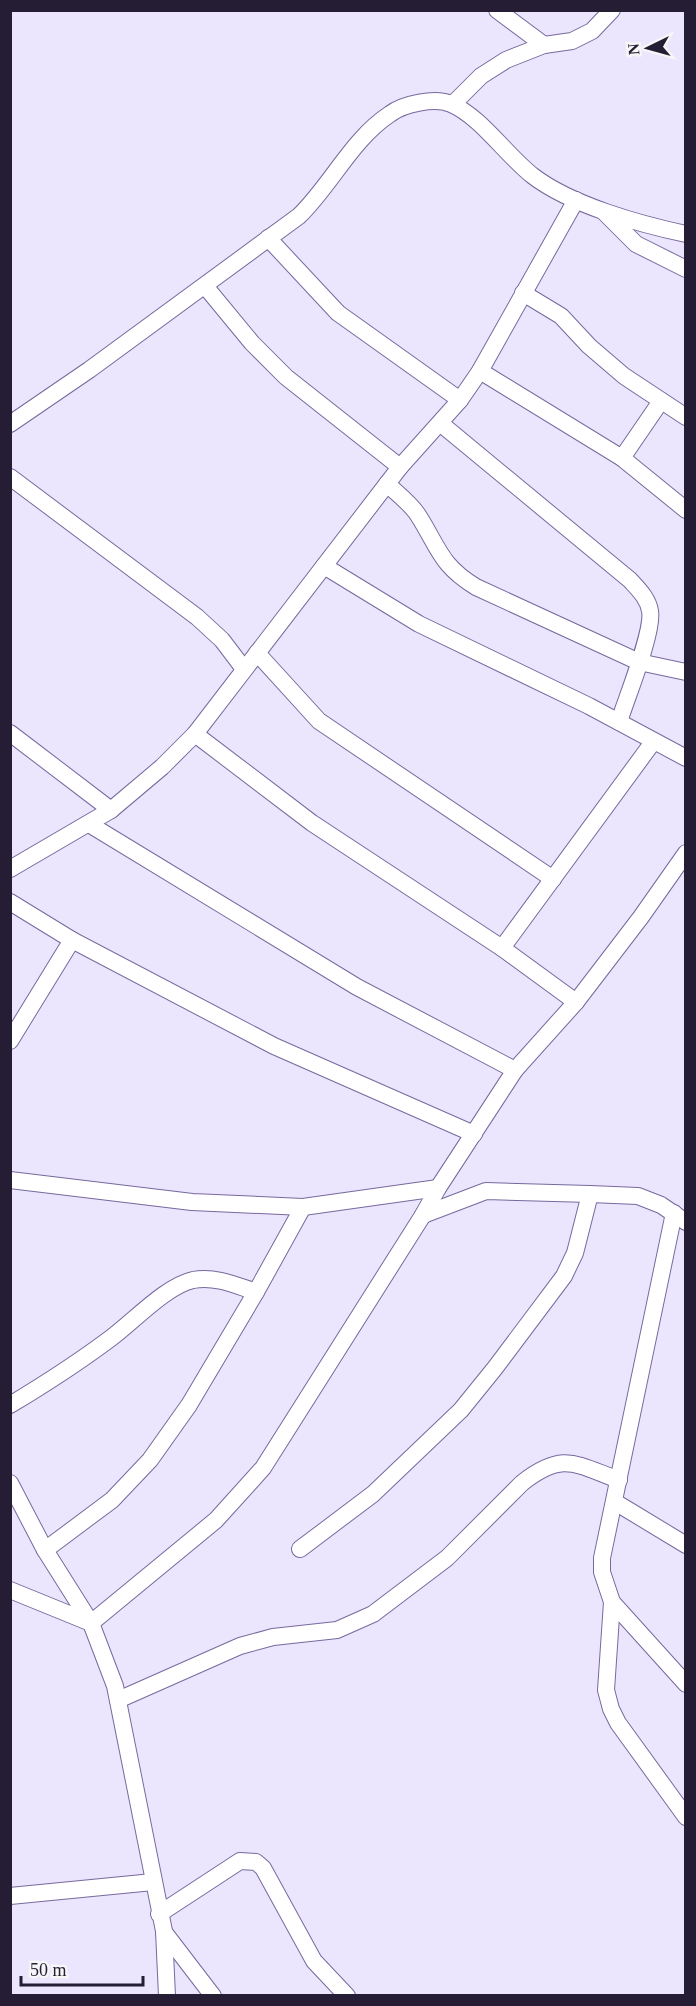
<svg xmlns="http://www.w3.org/2000/svg" width="696" height="2006" viewBox="0 0 696 2006" font-family="'Times New Roman',serif">
<style>
.lines{fill:none;stroke-linecap:round;stroke-linejoin:round}
.minor-casing{stroke:#77699d;stroke-width:18}
.minor{stroke:#fff;stroke-width:16}
</style>
<rect width="100%" height="100%" fill="#ebe6fe"/>
<g class="lines">
<g class="minor-casing">
<g id="minor">
<polyline points="497,10 544,45"/>
<polyline points="453,104 481,76 506,60 544,45 572,41 592,31 612,10"/>
<polyline points="604,212 636,244 686,269"/>
<polyline points="268,238 338,313 460,400"/>
<polyline points="205,286 252,343 286,377 400,467"/>
<polyline points="523,293 561,316 589,346 624,376 686,417"/>
<polyline points="480,371 622,458 686,510"/>
<path d="M 440,423 L 630,580 C 638,589 648,598 650,611 C 654,631 626,699 619,722"/>
<path d="M 10,424 L 89,370 L 299,216 C 331,185 352,139 390,114 C 403,104 435,97 451,104 C 480,116 507,156 533,176 C 571,205 639,224 686,234"/>
<polyline points="622,458 661,401"/>
<polyline points="10,477 197,617 222,640 244,669"/>
<path d="M 387,484 C 398,494 410,503 418,515 C 439,548 440,565 476,587 L 639,662 L 686,672"/>
<polyline points="324,566 419,624 589,706 686,758"/>
<polyline points="257,653 319,721 553,879"/>
<polyline points="10,733 111,810"/>
<polyline points="195,734 312,823 502,948 576,1002"/>
<polyline points="89,824 357,987 515,1070"/>
<polyline points="10,869 111,810 162,767 195,734 400,467 460,400 480,371 576,200"/>
<polyline points="10,902 72,940 274,1046 474,1134"/>
<polyline points="502,948 653,742"/>
<polyline points="10,1041 72,940"/>
<polyline points="10,1180 192,1202 303,1207 438,1188"/>
<polyline points="674,1213 602,1558 602,1572 612,1602 686,1684"/>
<polyline points="423,1215 486,1191 590,1194 638,1196 661,1205 686,1222"/>
<path d="M 10,1405 C 45,1384 79,1362 111,1338 C 134,1321 166,1286 193,1280 C 216,1276 235,1285 256,1292"/>
<polyline points="10,1483 45,1550 91,1623 115,1686 164,1931 167,1996"/>
<polyline points="615,1502 686,1545"/>
<polyline points="300,1549 373,1494 461,1410 495,1368 564,1276 575,1253 590,1194"/>
<polyline points="45,1550 112,1500 150,1460 189,1405 256,1292 303,1207"/>
<polyline points="10,1590 91,1623"/>
<polyline points="612,1602 606,1690 611,1709 618,1723 686,1817"/>
<polyline points="91,1623 216,1520 263,1468 423,1215 438,1188 515,1070 576,1002 641,917 686,853"/>
<path d="M 118,1700 L 240,1646 L 273,1637 L 337,1630 L 373,1614 L 447,1558 L 522,1483 C 563,1451 575,1464 619,1480"/>
<polyline points="10,1896 153,1882"/>
<polyline points="159,1914 240,1861 256,1862 263,1868 314,1961 347,1996"/>
<polyline points="164,1932 213,1996"/>
</g>
</g>
<use href="#minor" class="minor"/>
</g>
<rect width="696" height="2006" fill="none" stroke="#241d33" stroke-width="24"/>
<g transform="translate(648 48) rotate(265)" stroke="#f7f7f7" stroke-width="4.5" paint-order="stroke">
<path d="M0-4.5L10 22L0 15L-10 22Z" fill="#241d33"/>
<text y="-9" font-size="16" font-weight="bold" text-anchor="middle" fill="#241d33">N</text>
</g>
<path d="M21 1976v9h122v-9" fill="none" stroke="#241d33" stroke-width="3"/>
<text x="30" y="1976" font-size="18" fill="#241d33" stroke="#f7f7f7" stroke-width="4.5" paint-order="stroke">50 m</text>
</svg>
